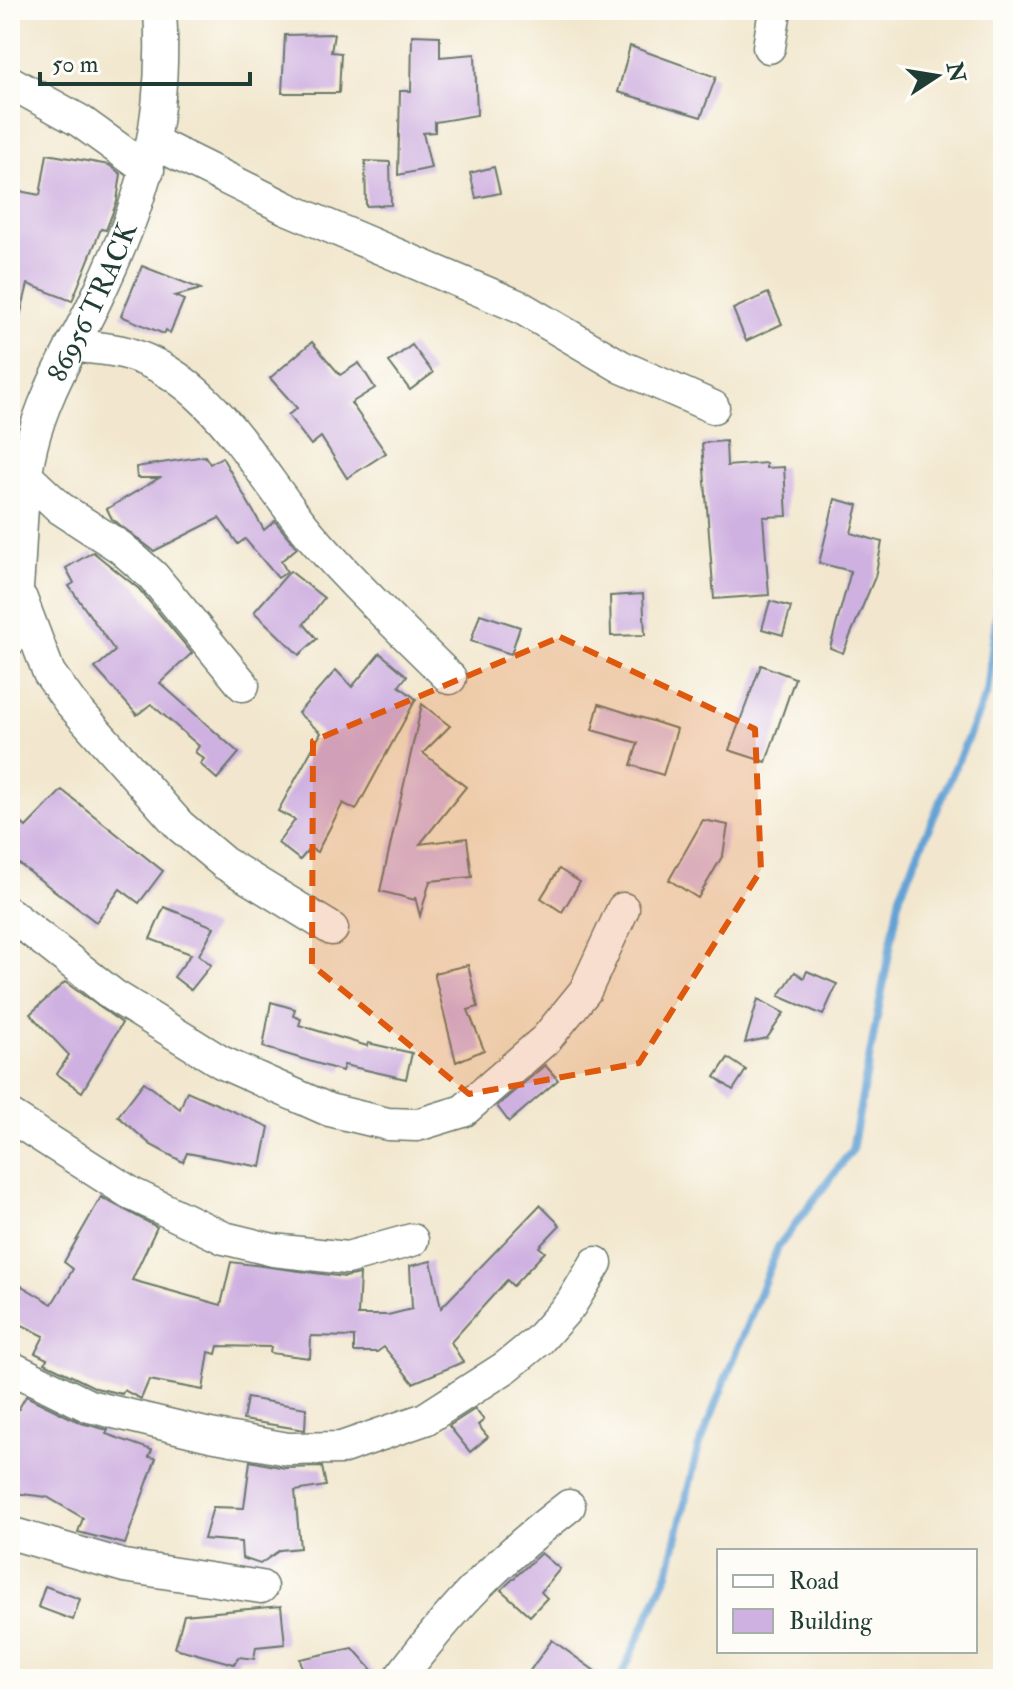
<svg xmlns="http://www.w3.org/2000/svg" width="1013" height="1689" viewBox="0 0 1013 1689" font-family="'IM FELL Double Pica',serif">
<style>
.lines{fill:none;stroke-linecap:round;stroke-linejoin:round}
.stream{stroke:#63a2d5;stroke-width:8}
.building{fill:#cfb1e1}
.minor-casing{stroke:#69786a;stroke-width:35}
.minor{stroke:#fff;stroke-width:32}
.marked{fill:#de580e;fill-opacity:0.2;stroke:#de580e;stroke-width:6;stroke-dasharray:16 10;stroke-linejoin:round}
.labels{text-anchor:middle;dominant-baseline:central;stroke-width:6;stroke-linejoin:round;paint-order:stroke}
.street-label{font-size:28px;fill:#1f3d34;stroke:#fdfcf7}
</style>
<rect width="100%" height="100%" fill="#fdfcf7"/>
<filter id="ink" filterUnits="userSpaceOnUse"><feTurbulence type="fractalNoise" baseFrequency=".0125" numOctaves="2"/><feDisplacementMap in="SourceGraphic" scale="16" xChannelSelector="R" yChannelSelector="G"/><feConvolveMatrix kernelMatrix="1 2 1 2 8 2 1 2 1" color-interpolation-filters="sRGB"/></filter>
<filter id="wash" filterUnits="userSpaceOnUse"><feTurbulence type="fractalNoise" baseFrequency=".006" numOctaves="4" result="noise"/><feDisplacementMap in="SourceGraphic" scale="32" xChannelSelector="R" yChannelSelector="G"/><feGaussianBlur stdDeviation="1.8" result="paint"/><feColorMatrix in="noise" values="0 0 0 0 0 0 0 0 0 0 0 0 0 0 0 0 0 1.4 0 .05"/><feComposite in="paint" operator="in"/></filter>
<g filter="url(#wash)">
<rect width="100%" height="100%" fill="#f2e7ce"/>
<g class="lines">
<polyline class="stream" points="620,1679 668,1573 698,1449 778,1247 852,1150 900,895 987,693 1003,560"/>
</g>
<g id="blocks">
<g class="building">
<polygon points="334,34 331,52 341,53 339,93 282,93 285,35"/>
<polygon points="412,35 440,36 440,57 475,54 477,115 435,122 435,132 423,133 431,168 398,175 400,91 411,91"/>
<polygon points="630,46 716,77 701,117 618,92"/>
<polygon points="47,154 109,165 121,174 117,201 106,230 101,229 72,301 28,284 18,325 10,324 10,212 14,190 40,195"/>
<polygon points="365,161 390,162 391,205 366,206"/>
<polygon points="494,167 500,193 476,198 470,173"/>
<polygon points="142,266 201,289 175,296 184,300 170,333 166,330 164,334 121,316"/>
<polygon points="768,293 782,324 746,341 733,309"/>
<polygon points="312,342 340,375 359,363 375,388 351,403 386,453 347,478 321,437 311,445 288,415 297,408 270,378"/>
<polygon points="412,345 433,373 410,390 389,362"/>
<polygon points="726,441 727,466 766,463 766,468 784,467 787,516 763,517 769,595 714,599 702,443"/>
<polygon points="205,456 210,464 222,457 264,530 275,521 297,548 281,561 287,572 278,578 245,539 238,544 219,518 154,551 112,519 107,509 159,478 137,478 136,467"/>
<polygon points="835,499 858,505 851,533 882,542 875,577 843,653 830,648 851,571 819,563"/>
<polygon points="93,552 139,589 192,653 160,683 239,753 217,779 200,764 204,759 195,752 199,746 151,704 137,715 95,668 115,651 69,586 74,583 66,568"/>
<polygon points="290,571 324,598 304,624 317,639 299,655 254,612"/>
<polygon points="643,594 645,635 611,636 610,596"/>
<polygon points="770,601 791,607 783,635 762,629"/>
<polygon points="480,614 520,627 511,654 471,641"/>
<polygon points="380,653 407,676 399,686 416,699 356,810 343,803 317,852 310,848 300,860 278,843 295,820 278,811 321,733 298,713 336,670 352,687"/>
<polygon points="761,665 795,678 766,762 729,750"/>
<polygon points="422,704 450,726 423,753 466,787 420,844 467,838 472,877 430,881 420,916 415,897 415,900 380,891"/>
<polygon points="599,704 677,729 663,775 631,765 638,743 592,730"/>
<polygon points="62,790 163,871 139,903 120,889 96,922 10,857 10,813 26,827"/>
<polygon points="703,820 728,825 723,855 698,898 669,880"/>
<polygon points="559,869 580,882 562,912 541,898"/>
<polygon points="164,907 214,927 199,955 211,965 191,990 174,977 191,954 150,939"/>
<polygon points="468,965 478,1007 468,1010 484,1050 456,1062 434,973"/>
<polygon points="807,971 837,984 823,1015 779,996 795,972 804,978"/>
<polygon points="65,982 122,1023 82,1092 57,1074 69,1055 30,1014"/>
<polygon points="758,999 784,1013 767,1038 745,1043"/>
<polygon points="271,1002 295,1009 293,1016 301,1019 299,1025 367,1046 368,1043 412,1053 406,1079 344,1065 342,1071 263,1047"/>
<polygon points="728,1058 746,1070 733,1090 715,1077"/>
<polygon points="545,1065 558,1080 509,1122 497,1106"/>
<polygon points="144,1082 180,1109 187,1091 269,1127 261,1167 187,1153 183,1162 151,1145 118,1116"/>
<polygon points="101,1197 157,1227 132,1280 221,1305 231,1262 345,1277 360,1274 358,1315 388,1315 412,1309 410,1266 431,1261 441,1308 540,1205 560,1225 539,1247 545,1252 513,1286 507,1280 451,1342 463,1362 413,1383 384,1347 377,1352 354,1352 354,1337 311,1336 310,1358 270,1353 271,1347 218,1346 216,1354 209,1352 203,1390 149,1380 141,1399 124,1390 122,1394 96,1388 45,1363 47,1359 35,1353 44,1336 10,1319 10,1279 52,1304 73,1269 64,1262"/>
<polygon points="26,1396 81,1423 108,1430 106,1434 152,1450 149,1457 156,1458 125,1544 78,1532 83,1518 47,1497 13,1493 16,1476 10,1474 10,1424"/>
<polygon points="247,1398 306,1408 305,1430 243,1420"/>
<polygon points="475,1409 484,1420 478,1425 488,1437 470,1452 449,1426"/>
<polygon points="250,1461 285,1468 322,1467 326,1486 295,1491 300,1548 280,1550 260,1564 242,1558 241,1542 204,1539 213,1507 244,1508"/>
<polygon points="541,1553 560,1569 541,1592 547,1598 530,1616 501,1590"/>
<polygon points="45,1586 80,1599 73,1620 38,1607"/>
<polygon points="281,1606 285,1644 256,1647 254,1659 239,1657 234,1664 175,1648 184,1615"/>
<polygon points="552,1640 606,1679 524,1679"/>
<polygon points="353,1648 380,1679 304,1679 300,1659"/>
</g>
</g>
</g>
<g filter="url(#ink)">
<use href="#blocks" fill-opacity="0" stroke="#69786a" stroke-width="2"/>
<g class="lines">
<g class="minor-casing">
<g id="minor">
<polyline points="769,47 775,10"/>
<polyline points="10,82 80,121 148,170"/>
<polyline points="155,143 286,208 520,307 622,367 713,407"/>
<path d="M 72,345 C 89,348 109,348 126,353 C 216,379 256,473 313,538 C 356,587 403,632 450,678"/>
<polyline points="27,477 60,508 120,547 153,576 243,685"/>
<polyline points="21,599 49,673 70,702 180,826 224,863 332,929"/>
<path id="s1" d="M 10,640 C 23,577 16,509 31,447 C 44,392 74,346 97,297 C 145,197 167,122 160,10"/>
<polyline points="10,914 113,995 221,1062 329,1110 388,1124 417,1125 463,1111 546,1039 585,991 623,909"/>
<polyline points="10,1116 132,1194 224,1238 273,1250 347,1258 412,1240"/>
<polyline points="10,1367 89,1406 210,1435 288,1449 341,1448 425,1419 506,1367 539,1340 571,1304 596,1263"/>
<polyline points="10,1533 124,1566 261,1587"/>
<path d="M 399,1679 C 453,1607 497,1561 569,1506"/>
</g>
</g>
<use href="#minor" class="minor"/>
</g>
</g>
<path class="marked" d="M 560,637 L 755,729 L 761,870 L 639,1063 L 469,1094 L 312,965 L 313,741 Z"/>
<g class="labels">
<g class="street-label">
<text stroke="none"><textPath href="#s1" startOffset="352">86956 TRACK</textPath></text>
</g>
</g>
<rect width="1013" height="1689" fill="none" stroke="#fdfcf7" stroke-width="40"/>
<rect x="717" y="1549" width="260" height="104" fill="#fdfcf7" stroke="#a4b0a9" stroke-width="2"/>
<rect x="733" y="1575" width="40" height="12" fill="#ffffff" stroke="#a4b0a9" stroke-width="2"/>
<text x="789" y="1589" font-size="24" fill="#1f3d34">Road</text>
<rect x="733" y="1609" width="40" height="24" fill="#cfb1e1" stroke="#a4b0a9" stroke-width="2"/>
<text x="789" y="1629" font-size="24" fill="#1f3d34">Building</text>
<g transform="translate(937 76) rotate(78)" stroke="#fdfcf7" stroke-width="6" paint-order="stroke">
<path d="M0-6L14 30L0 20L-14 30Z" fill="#1f3d34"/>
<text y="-12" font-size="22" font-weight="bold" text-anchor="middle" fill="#1f3d34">N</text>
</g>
<path d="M40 72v12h210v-12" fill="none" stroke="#1f3d34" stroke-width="4"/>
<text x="52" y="72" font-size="24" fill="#1f3d34" stroke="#fdfcf7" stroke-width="6" paint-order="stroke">50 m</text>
</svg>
